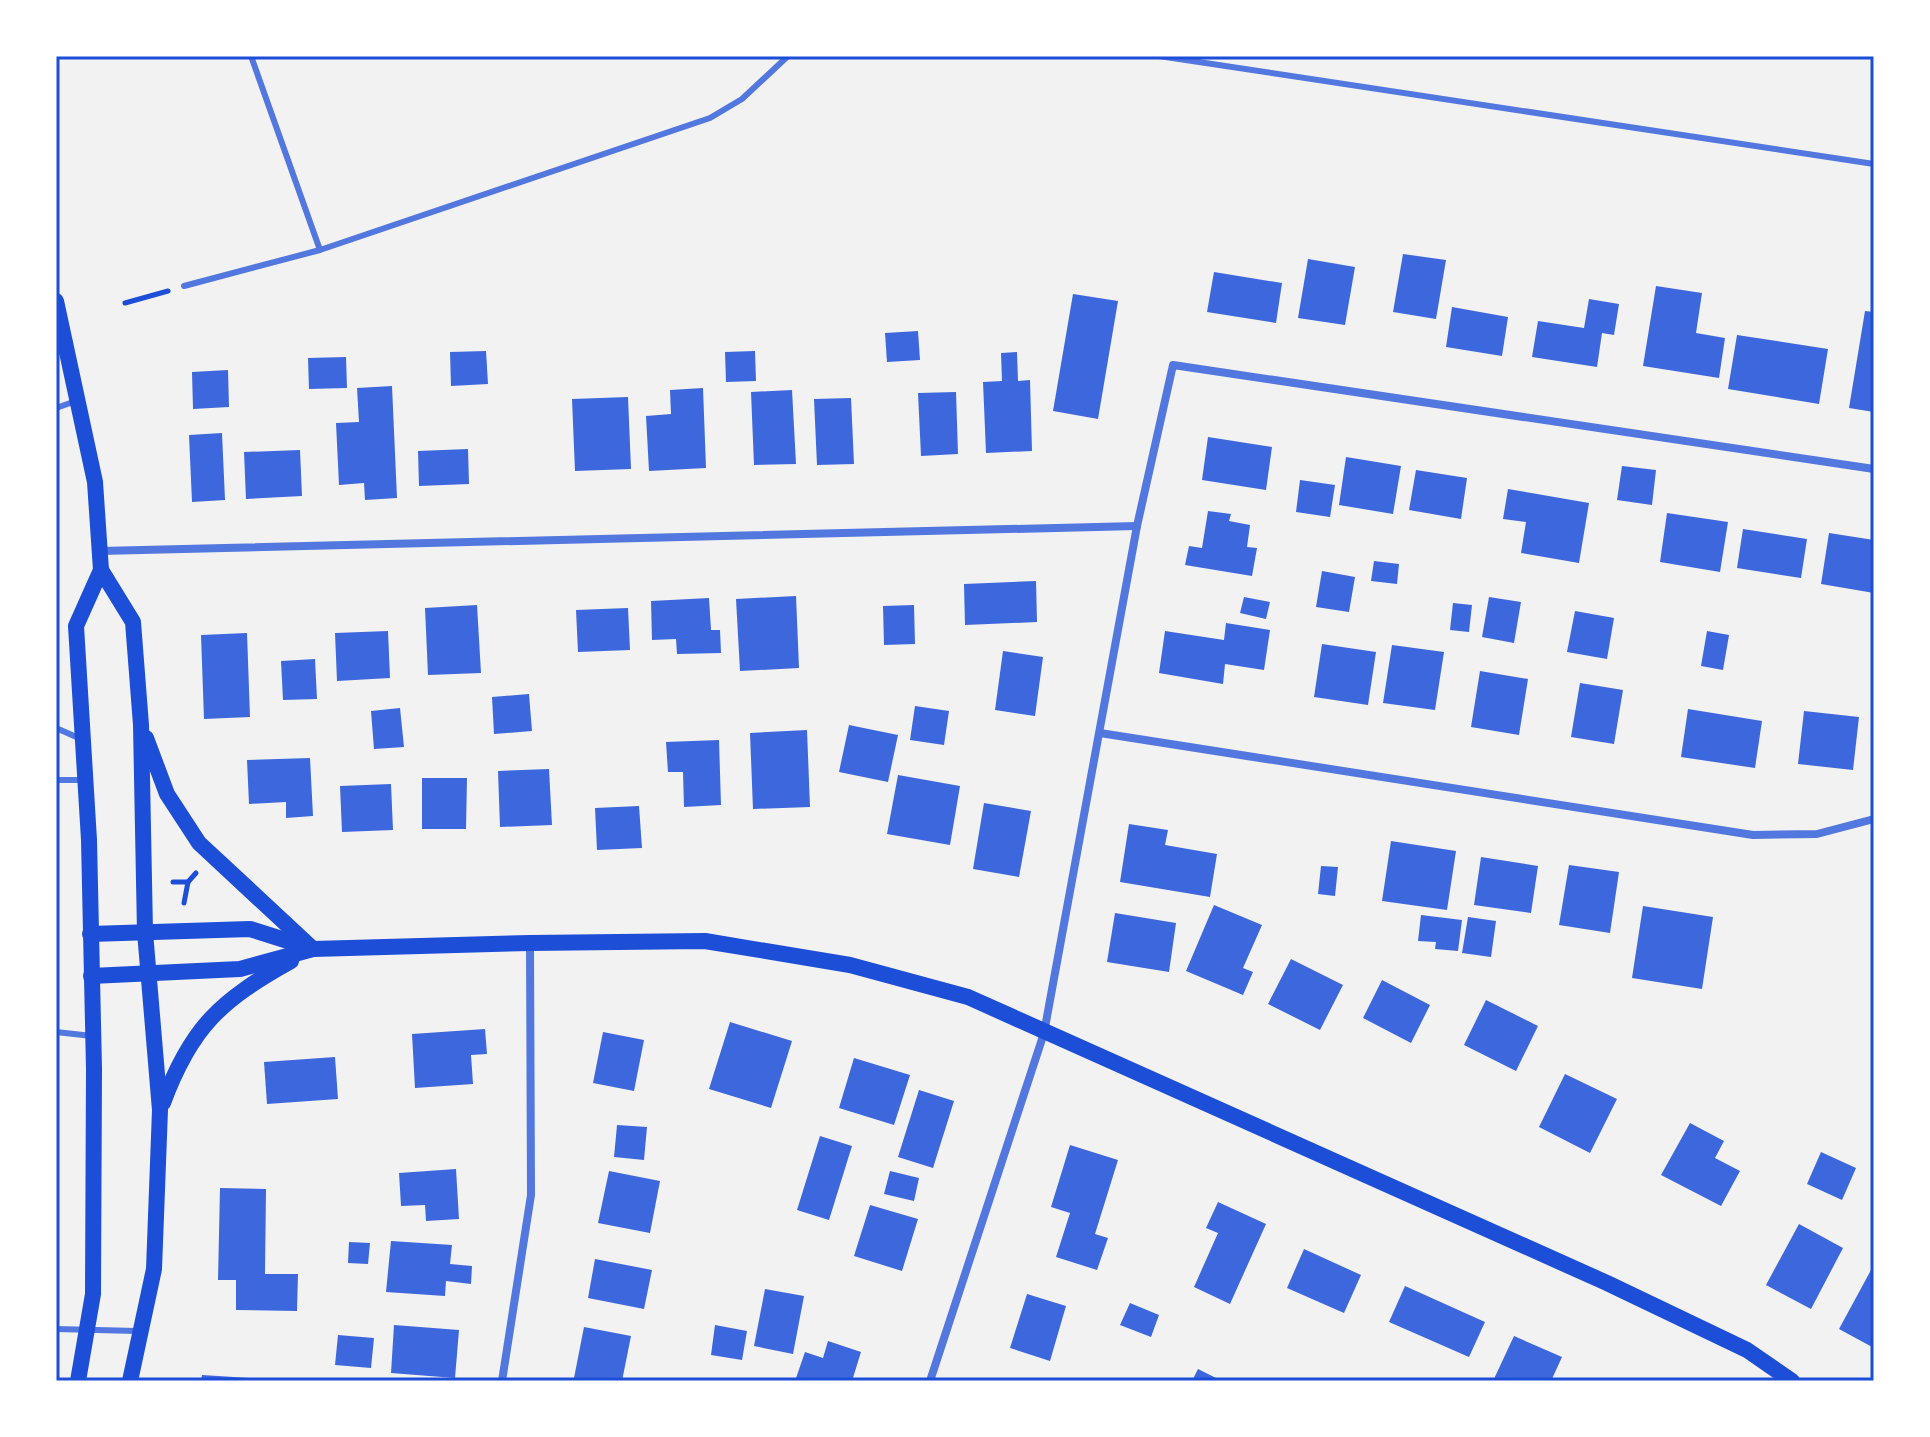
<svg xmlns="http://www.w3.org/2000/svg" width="1930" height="1437" viewBox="0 0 1930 1437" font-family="Roboto,sans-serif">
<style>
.building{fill:#3d67dc}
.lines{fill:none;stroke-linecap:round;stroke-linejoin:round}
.path{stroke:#1d4ed8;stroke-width:5}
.service{stroke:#5277de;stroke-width:6}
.minor{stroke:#5277de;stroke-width:8}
.secondary{stroke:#1d4ed8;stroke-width:16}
.neatline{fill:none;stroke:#1d4ed8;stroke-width:3}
</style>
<rect width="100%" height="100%" fill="#f2f2f2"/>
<g class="building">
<polygon points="1403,254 1446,260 1436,319 1393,312"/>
<polygon points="1308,259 1355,267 1345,325 1298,318"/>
<polygon points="1214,272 1282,283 1276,323 1207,312"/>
<polygon points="1656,286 1702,293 1696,333 1725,338 1719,378 1643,366"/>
<polygon points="1073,294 1118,301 1098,419 1053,411"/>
<polygon points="1589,299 1619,304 1614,335 1602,333 1597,367 1532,357 1538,321 1584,328"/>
<polygon points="1452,307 1508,317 1502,356 1446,347"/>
<polygon points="1865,311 1874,312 1874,412 1849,408"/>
<polygon points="918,331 920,360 887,362 885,333"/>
<polygon points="1737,335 1828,349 1819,404 1728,389"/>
<polygon points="486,351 488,384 451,386 450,352"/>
<polygon points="755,351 756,381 726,382 725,352"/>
<polygon points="1017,352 1018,381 1030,380 1032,451 986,453 983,382 1002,381 1001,353"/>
<polygon points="346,357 347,388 309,389 308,358"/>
<polygon points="228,370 229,407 193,409 192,372"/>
<polygon points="392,386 397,498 365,500 364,483 339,485 336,423 359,422 357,388"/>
<polygon points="703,388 706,468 649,471 646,416 671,414 670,390"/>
<polygon points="792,390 796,464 754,465 751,392"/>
<polygon points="956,392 958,454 921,456 918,393"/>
<polygon points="628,397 631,469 575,471 572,399"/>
<polygon points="851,398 854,464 817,465 814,399"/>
<polygon points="222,433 225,500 192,502 189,435"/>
<polygon points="1208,437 1272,447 1266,490 1202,480"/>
<polygon points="468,449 469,484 419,486 418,451"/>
<polygon points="300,450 302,496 246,499 244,452"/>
<polygon points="1346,457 1401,466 1393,514 1339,505"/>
<polygon points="1622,466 1656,470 1652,505 1617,500"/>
<polygon points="1416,470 1467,478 1461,519 1409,510"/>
<polygon points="1300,480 1335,485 1330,517 1296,512"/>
<polygon points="1508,489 1589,503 1579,563 1521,553 1526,522 1503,519"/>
<polygon points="1208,511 1231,514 1229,521 1250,525 1247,547 1257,548 1252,576 1185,565 1189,546 1202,548"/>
<polygon points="1667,513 1728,522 1720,572 1660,562"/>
<polygon points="1743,529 1807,539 1801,578 1737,568"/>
<polygon points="1829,533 1874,540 1874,593 1821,584"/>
<polygon points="1374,561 1399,564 1397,584 1371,581"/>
<polygon points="1322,571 1355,577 1349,612 1316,607"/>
<polygon points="1036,581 1037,622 965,625 964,584"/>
<polygon points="796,596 799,668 740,671 736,599"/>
<polygon points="1244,597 1270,602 1266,619 1240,613"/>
<polygon points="1489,597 1521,602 1514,643 1482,637"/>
<polygon points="709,598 711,630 720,630 721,653 677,654 676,639 652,640 651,601"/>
<polygon points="1453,603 1472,605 1469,632 1450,630"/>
<polygon points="477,605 481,673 428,675 425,608"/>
<polygon points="914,605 915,644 884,645 883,606"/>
<polygon points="628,608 630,650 578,652 576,610"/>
<polygon points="1575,611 1614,618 1607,659 1567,652"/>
<polygon points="1226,623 1270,630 1264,670 1225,664 1223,684 1159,673 1165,631 1224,640"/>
<polygon points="388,631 390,678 337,681 335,633"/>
<polygon points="1707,631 1729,635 1723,670 1701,666"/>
<polygon points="247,633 250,717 204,719 201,635"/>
<polygon points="1322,644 1376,652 1368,705 1314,697"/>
<polygon points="1392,645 1444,652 1435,710 1383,703"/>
<polygon points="1003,651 1043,657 1035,716 995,710"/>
<polygon points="315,659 317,699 283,700 281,661"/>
<polygon points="1480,671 1528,679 1519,735 1471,727"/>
<polygon points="1580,683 1623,690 1614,744 1571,737"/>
<polygon points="529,694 532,731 494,734 492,697"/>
<polygon points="915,706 949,711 944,745 910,740"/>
<polygon points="400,708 404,747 374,749 371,711"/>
<polygon points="1688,709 1762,721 1755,768 1681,757"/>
<polygon points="1804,711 1859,717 1853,770 1798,764"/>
<polygon points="849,725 898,735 888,782 839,772"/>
<polygon points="807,730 810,807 753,809 750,733"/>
<polygon points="719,740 721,805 684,807 683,772 668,772 666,742"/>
<polygon points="310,758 313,816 286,818 286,802 249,804 247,760"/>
<polygon points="549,769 552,825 500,827 498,771"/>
<polygon points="898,775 960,786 950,845 887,834"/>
<polygon points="422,778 467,778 466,829 422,829"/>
<polygon points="391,784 393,830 342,832 340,786"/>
<polygon points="984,803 1031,811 1019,877 973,869"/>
<polygon points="639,806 642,848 597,850 595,808"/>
<polygon points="1129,824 1168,830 1165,845 1217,854 1210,897 1120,882"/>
<polygon points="1391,841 1456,851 1447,910 1382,901"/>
<polygon points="1481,857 1538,866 1531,913 1474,905"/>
<polygon points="1569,865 1619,872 1610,933 1559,925"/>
<polygon points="1321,866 1338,867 1335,896 1318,894"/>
<polygon points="1214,905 1262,925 1243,968 1253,972 1243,995 1186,971"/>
<polygon points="1643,906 1713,917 1702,989 1632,978"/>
<polygon points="1115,913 1176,923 1169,972 1107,962"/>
<polygon points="1421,915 1462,920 1458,951 1435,949 1436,942 1418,941"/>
<polygon points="1468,917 1496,921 1491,957 1462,953"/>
<polygon points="1291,959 1343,985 1320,1030 1268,1004"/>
<polygon points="1382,980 1430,1005 1411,1043 1363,1018"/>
<polygon points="1486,1000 1538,1026 1516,1071 1464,1045"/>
<polygon points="730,1022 792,1041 771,1108 709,1089"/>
<polygon points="485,1029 487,1054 471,1055 473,1084 415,1088 412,1034"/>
<polygon points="603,1032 644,1040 634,1091 593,1083"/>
<polygon points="335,1057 338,1099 267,1104 264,1062"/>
<polygon points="854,1058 910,1075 894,1125 839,1108"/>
<polygon points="1565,1074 1617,1099 1590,1153 1539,1127"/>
<polygon points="919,1090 954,1101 933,1168 898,1157"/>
<polygon points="1690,1123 1724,1141 1715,1158 1740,1171 1721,1206 1661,1175"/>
<polygon points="617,1125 647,1127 644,1160 614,1157"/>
<polygon points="820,1136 852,1146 829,1220 797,1210"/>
<polygon points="1070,1145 1118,1160 1095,1234 1108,1238 1097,1270 1056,1257 1070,1213 1051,1207"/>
<polygon points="1821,1152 1856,1168 1842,1200 1807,1184"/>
<polygon points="456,1169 459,1219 426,1221 425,1205 401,1206 399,1173"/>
<polygon points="609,1171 660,1181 650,1233 598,1223"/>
<polygon points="890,1171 919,1178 914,1201 884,1194"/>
<polygon points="220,1188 266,1189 265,1274 298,1274 297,1311 236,1310 236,1280 218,1280"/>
<polygon points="1218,1202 1266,1224 1230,1304 1194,1287 1218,1233 1206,1228"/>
<polygon points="870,1205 918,1219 902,1271 854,1256"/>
<polygon points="1799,1224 1843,1248 1811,1309 1766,1285"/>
<polygon points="391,1241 452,1245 450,1264 472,1266 471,1284 446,1281 445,1296 386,1292"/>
<polygon points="349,1242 370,1243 368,1264 348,1263"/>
<polygon points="1304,1249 1361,1275 1344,1313 1287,1288"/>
<polygon points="595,1259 652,1270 644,1309 588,1298"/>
<polygon points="1871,1270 1874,1272 1874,1348 1839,1329"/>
<polygon points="1405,1286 1485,1322 1469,1357 1389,1322"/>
<polygon points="765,1289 804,1296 793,1354 754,1346"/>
<polygon points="1027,1294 1066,1306 1050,1361 1010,1348"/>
<polygon points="1130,1303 1159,1315 1151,1337 1120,1325"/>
<polygon points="394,1325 459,1330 455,1378 391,1373"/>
<polygon points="715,1325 747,1331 742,1360 711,1355"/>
<polygon points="584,1327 631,1336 622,1381 574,1378"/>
<polygon points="338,1335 374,1338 371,1368 335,1365"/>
<polygon points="1514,1336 1562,1357 1551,1381 1493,1381"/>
<polygon points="828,1341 861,1352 852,1381 795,1381 805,1352 823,1358"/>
<polygon points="1198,1369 1222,1381 1192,1381"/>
<polygon points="202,1375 250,1378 249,1381 201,1381"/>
</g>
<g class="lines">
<g class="path">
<polyline points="125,303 168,291"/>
<polyline points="173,882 188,882"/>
<polyline points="184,903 188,882 196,873"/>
</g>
<g class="service">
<polyline points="251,56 320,250"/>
<polyline points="1159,56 1874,164"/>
<polyline points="184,286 320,250 710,118 742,99 788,56"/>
<polyline points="56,408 76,401"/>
<polyline points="56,728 81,739"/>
<polyline points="56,780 84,780"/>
<polyline points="56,1032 92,1036"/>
<polyline points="56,1329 137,1331"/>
</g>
<g class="minor">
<polyline points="100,551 1137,526"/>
<polyline points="1100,733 1753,835 1817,834 1874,819"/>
<polyline points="502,1381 531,1195 530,943"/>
<polyline points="930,1381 1044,1033 1137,526 1173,365 1874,469"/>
</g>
<g class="secondary">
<polyline points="56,301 95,482 101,570 76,626 89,840 94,1069 93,1294 78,1381"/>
<polyline points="101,570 133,622 141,725 145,932 160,1110 154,1269 130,1381"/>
<polyline points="146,738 167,794 199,843 313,949"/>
<polyline points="90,934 250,929 307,947"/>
<polyline points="91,976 240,969 313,949 530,943 705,941 850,965 968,997 1607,1283 1747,1350 1792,1381"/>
<path d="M 163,1103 C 191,1027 221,1000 291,961"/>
</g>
</g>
<rect width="1930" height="1437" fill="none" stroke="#ffffff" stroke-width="116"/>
<rect x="58" y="58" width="1814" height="1321" class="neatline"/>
</svg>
